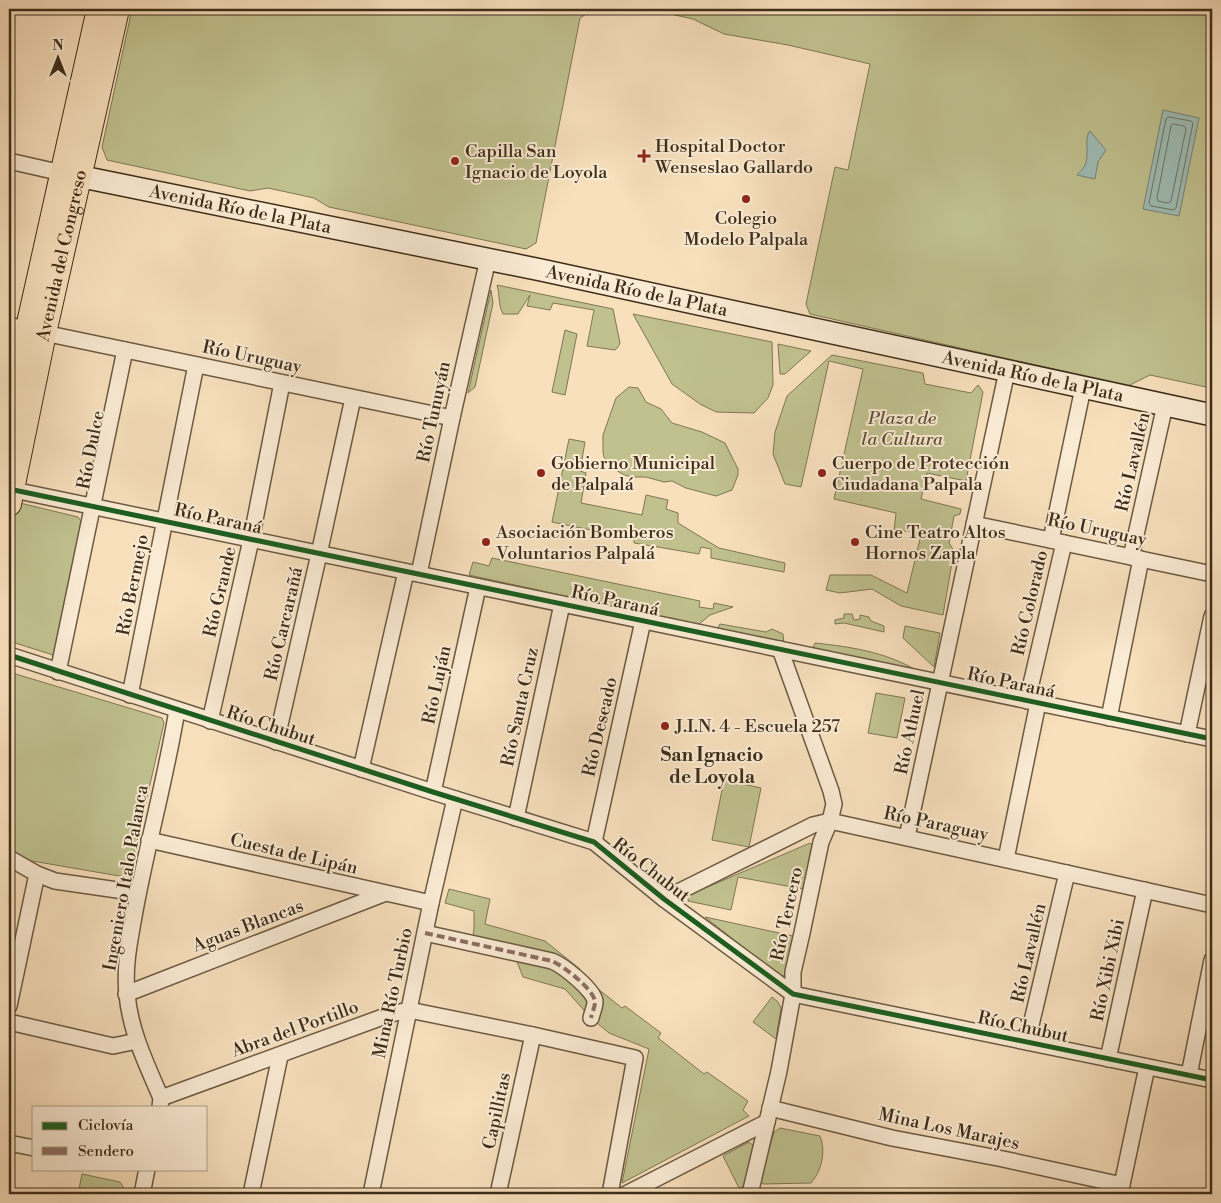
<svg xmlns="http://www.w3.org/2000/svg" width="1221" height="1203" viewBox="0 0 1221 1203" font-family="'Libre Bodoni',serif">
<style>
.green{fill:#c0c18f;stroke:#7f7754}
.water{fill:#9ebdb5;stroke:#788377}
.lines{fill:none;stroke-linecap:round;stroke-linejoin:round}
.shore{stroke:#6e7567;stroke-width:1}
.street-casing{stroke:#6c5a42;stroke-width:18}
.secondary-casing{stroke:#3e2d19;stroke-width:24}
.primary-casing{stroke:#3e2d19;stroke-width:26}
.street{stroke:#faebd4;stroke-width:15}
.secondary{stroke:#faebd4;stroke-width:21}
.primary{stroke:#f8e0bd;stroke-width:24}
.quiet{stroke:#8d6e63;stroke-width:4;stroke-dasharray:8 4;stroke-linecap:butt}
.cycleway-casing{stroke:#faebd4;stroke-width:8}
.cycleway{stroke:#1b5e20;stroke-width:5}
.poi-dot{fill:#8f2418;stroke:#faebd4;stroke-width:2}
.labels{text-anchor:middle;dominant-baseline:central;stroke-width:4;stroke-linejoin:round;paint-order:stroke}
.poi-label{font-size:18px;fill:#3e2d19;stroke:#faebd4;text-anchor:start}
.street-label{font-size:18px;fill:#3e2d19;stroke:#faebd4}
.park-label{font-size:18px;font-style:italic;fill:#5e5236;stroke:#faebd4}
.neighbourhood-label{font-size:19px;font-weight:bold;fill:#3e2d19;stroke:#faebd4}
</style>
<rect width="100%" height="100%" fill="#f8e0bd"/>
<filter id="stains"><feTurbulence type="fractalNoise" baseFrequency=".004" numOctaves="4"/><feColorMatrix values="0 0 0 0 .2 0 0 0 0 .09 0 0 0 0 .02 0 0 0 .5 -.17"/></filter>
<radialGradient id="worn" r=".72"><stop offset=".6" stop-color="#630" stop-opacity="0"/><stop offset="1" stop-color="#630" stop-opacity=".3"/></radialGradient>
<g class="green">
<polygon points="132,9 594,9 580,18 536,243 526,249 329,207 314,198 268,188 250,191 107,160 102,147"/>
<polygon points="648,9 1212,9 1212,393 1206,387 1150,375 1128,386 810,314 806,304 835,167 848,170 870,64 788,45 724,34 693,19"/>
<path d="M 497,285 L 613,309 L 620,343 L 618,347 L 615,350 L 587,346 L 594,310 L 553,303 L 550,310 L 527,306 L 530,295 L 518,314 L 503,314 C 498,305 500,295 497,285 Z"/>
<polygon points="491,290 493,303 475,387 468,393"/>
<polygon points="633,314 772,342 773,385 768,398 754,413 716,412 700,404 672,384"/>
<polygon points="565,330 577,334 565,395 552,392"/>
<polygon points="778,344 811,351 785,374 780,374"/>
<polygon points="832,355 923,373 925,384 971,393 978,385 983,392 966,481 927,473 921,499 961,509 960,514 954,516 949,543 954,551 943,615 901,606 872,589 840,593 826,590 830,575 871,575 907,593 920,539 913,531 894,531 896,513 834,499 863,369 829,361 801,487 785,484 773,454 775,432 787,396"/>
<polygon points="629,387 638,388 646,402 661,409 672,423 702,432 725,443 738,469 738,475 732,490 716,496 686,488 672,481 664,482 646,477 632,477 624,475 611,467 604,457 603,452 603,435 616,398"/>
<polygon points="569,439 585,442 580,471 586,473 581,503 642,515 646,495 668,500 666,509 678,513 678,523 719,548 785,563 784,572 711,558 711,549 701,547 699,554 634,543 634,539 552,522"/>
<polygon points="20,503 78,517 83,524 58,652 53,655 9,641 9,529 13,508"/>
<polygon points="492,558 700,601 699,607 713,609 714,603 733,607 710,615 698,625 469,575 473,562 489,566"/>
<polygon points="844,614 852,614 854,620 860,619 860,615 869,617 871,621 884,626 884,632 844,623 835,624 835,620 844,618"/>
<polygon points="720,624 766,632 772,629 783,634 784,644 717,629"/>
<polygon points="905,626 940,633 934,667 903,638"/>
<path d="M 815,643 C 853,647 893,653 925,676 L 812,650 Z"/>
<polygon points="9,672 162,718 164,723 130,872 125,877 9,857"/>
<polygon points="876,693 905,698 897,738 868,733"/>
<polygon points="724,780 761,788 749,847 712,840"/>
<polygon points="810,843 812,845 803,889 738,877 731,910 688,901 689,895"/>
<polygon points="449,889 490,899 485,924 545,941 580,969 578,973 622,1008 625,1006 661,1033 658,1038 704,1074 707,1072 748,1101 743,1110 749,1116 622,1183 649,1049 609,1033 591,1018 565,989 523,977 514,954 488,944 473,936 474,928 474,911 445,903"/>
<polygon points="705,917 793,936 785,975 781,977"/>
<polygon points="772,997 778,1002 781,1008 776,1039 753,1022"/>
<path d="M 780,1128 L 820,1136 C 826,1150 822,1171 811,1183 L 763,1184 L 760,1180 L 774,1132 Z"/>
<polygon points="749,1142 755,1147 743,1187 739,1188 723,1156"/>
<polygon points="82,1174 120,1182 125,1190 124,1194 78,1194"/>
</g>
<g class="water">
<polygon points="1163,110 1199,118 1179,216 1143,209"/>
<path d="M 1090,131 L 1106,150 L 1098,162 L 1095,179 L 1077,175 C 1080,171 1085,168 1086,162 C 1089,153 1084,137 1090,131 Z"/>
</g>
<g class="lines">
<g class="shore">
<polygon points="1169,117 1191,121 1193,123 1176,208 1174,210 1151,206 1149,203 1166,119"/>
<polygon points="1174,124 1184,126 1186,129 1171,201 1168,203 1158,201 1157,198 1171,126"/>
</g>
<g class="street-casing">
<g id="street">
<polyline points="9,161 62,173"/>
<polyline points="9,325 27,330"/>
<polyline points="44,333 452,418"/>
<polyline points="9,489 1212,739"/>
<polyline points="974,524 1212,574"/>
<polyline points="1051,540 1083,388"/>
<polyline points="1131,557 1165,405"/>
<polyline points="419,574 452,418 488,259"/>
<polyline points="9,655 433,792 594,842 664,899 793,994 1212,1080"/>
<polyline points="58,672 125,350"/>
<polyline points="130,695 196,365"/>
<polyline points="1027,701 1064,543"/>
<polyline points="1109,718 1141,559"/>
<polyline points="210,721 251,540 282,383"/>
<polyline points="1187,734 1212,616"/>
<polyline points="276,742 319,554 353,398"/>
<polyline points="361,769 406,572"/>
<polyline points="433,792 478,587"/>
<polyline points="516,818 562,604"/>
<polyline points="907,837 1007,371"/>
<polyline points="149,840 431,903"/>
<polyline points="594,842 643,621"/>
<polyline points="9,858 37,874 55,881 138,893"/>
<polyline points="1006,859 1038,703"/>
<polyline points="664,899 813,825 830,821 1212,905"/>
<path d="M 425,933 L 552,961 C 562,965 595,990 595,1002 C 595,1007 592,1013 591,1018"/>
<polyline points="126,994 383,894"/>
<polyline points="9,1006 37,874"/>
<polyline points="9,1022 113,1046 137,1041"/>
<polyline points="1027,1042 1067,873"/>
<polyline points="1108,1059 1145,890"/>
<polyline points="1189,1075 1212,960"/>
<polyline points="161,1098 391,1014 409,1010 533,1035 635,1058 610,1194"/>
<path d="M 160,1107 L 161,1098 C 147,1065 130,1031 127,994 C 124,966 130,939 135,911 C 147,844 166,778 177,710"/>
<polyline points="770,1108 892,1138 1003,1159 1122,1185"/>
<polyline points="9,1143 34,1148"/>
<polyline points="142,1194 147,1169"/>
<polyline points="251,1194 280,1056"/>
<polyline points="371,1194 431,903 455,799"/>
<polyline points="498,1194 533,1035"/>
<polyline points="626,1194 767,1122"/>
<polyline points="750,1194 779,1071 793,994 793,972 802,933 821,842 830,821 834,804 831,791 780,649"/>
<polyline points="1120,1194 1147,1067"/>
</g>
</g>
<g class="secondary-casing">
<g id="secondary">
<path id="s1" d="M 63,173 L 541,270 L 1212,415"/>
</g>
</g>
<g class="primary-casing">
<g id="primary">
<polyline points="9,413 99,9"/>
<path id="s2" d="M 9,504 L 44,333 L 117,9"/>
</g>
</g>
<use href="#street" class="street"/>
<use href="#secondary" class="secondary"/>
<use href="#primary" class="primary"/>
<path class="quiet" d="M 425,933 L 552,961 C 562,965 595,990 595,1002 C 595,1007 592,1013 591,1018"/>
<g class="cycleway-casing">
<g id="cycleway">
<polyline points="9,489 1212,739"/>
<polyline points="9,655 433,792 594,842 664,899 793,994 1212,1080"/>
</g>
</g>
<use href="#cycleway" class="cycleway"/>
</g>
<g class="poi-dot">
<path d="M641.5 148.5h5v5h5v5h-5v5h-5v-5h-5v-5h5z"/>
<circle cx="455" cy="161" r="5"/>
<circle cx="746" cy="199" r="5"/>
<circle cx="541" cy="473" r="5"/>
<circle cx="822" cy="473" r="5"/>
<circle cx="486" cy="542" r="5"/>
<circle cx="855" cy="542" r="5"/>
<circle cx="665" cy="726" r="5"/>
</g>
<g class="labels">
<g class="poi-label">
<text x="655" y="146">Hospital Doctor<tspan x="655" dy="21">Wenseslao Gallardo</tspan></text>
<text x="465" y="151">Capilla San<tspan x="465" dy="21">Ignacio de Loyola</tspan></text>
<text x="746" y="218" text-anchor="middle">Colegio<tspan x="746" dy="21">Modelo Palpala</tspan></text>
<text x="551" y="463">Gobierno Municipal<tspan x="551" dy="21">de Palpalá</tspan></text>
<text x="832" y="463">Cuerpo de Protección<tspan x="832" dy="21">Ciudadana Palpala</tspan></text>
<text x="496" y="532">Asociación Bomberos<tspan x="496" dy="21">Voluntarios Palpalá</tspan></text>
<text x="865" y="532">Cine Teatro Altos<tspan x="865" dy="21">Hornos Zapla</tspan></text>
<text x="675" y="726">J.I.N. 4 - Escuela 257</text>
</g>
<g class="street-label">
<text stroke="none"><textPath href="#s1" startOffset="181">Avenida Río de la Plata</textPath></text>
<text stroke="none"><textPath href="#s2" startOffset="254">Avenida del Congreso</textPath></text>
<text stroke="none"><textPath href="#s1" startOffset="586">Avenida Río de la Plata</textPath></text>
<text transform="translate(252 357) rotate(12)">Río Uruguay</text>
<text stroke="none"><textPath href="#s1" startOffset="991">Avenida Río de la Plata</textPath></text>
<text transform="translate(434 412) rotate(-78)">Río Tunuyán</text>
<text transform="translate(91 450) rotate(-79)">Río Dulce</text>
<text transform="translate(1133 462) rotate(-77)">Río Lavallén</text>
<text transform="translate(218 519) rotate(12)">Río Paraná</text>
<text transform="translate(1097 530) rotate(12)">Río Uruguay</text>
<text transform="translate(133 585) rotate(-79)">Río Bermejo</text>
<text transform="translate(220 592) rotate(-77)">Río Grande</text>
<text transform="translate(615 601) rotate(12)">Río Paraná</text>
<text transform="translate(1030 603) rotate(-77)">Río Colorado</text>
<text transform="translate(284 624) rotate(-77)">Río Carcarañá</text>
<text transform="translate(1011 683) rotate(12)">Río Paraná</text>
<text transform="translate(437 685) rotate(-78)">Río Luján</text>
<text transform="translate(520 707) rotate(-78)">Río Santa Cruz</text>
<text transform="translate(271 726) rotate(18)">Río Chubut</text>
<text transform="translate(600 727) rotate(-77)">Río Deseado</text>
<text transform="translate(910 732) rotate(-78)">Río Athuel</text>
<text transform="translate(936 824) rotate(12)">Río Paraguay</text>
<text transform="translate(294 854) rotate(13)">Cuesta de Lipán</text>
<text transform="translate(651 870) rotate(38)">Río Chubut</text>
<text transform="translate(126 878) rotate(-80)">Ingeniero Italo Palanca</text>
<text transform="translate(787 914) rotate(-78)">Río Tercero</text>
<text transform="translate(248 926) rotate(-21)">Aguas Blancas</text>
<text transform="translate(1029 953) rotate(-77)">Río Lavallén</text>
<text transform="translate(1108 970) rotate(-78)">Río Xibi Xibi</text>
<text transform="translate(393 993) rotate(-78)">Mina Río Turbio</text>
<text transform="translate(1023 1027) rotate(12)">Río Chubut</text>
<text transform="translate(295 1029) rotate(-20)">Abra del Portillo</text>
<text transform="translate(497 1111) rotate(-78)">Capillitas</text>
<text transform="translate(949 1129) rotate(12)">Mina Los Marajes</text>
</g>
<g class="park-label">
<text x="902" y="418">Plaza de<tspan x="902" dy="21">la Cultura</tspan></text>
</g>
<g class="neighbourhood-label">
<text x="712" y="755">San Ignacio<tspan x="712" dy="22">de Loyola</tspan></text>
</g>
</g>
<rect width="1221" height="1203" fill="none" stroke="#f8e0bd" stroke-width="30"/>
<rect x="10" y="10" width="1201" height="1183" fill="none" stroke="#3e2d19" stroke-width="2.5"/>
<rect x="15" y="15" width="1191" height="1173" fill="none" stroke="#3e2d19"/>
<rect x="32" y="1106" width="175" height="65" fill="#faebd4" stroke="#af9f89"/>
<rect x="42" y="1122" width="25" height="8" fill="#1b5e20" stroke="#af9f89"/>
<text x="78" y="1130" font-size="15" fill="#3e2d19">Ciclovía</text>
<rect x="42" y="1147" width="25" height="8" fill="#8d6e63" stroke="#af9f89"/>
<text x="78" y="1156" font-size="15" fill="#3e2d19">Sendero</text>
<g transform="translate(58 58)" stroke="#faebd4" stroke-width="4" paint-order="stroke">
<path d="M0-4L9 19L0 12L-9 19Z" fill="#3e2d19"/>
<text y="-8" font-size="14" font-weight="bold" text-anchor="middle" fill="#3e2d19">N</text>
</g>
<rect width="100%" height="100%" filter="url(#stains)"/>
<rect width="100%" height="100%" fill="url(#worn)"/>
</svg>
